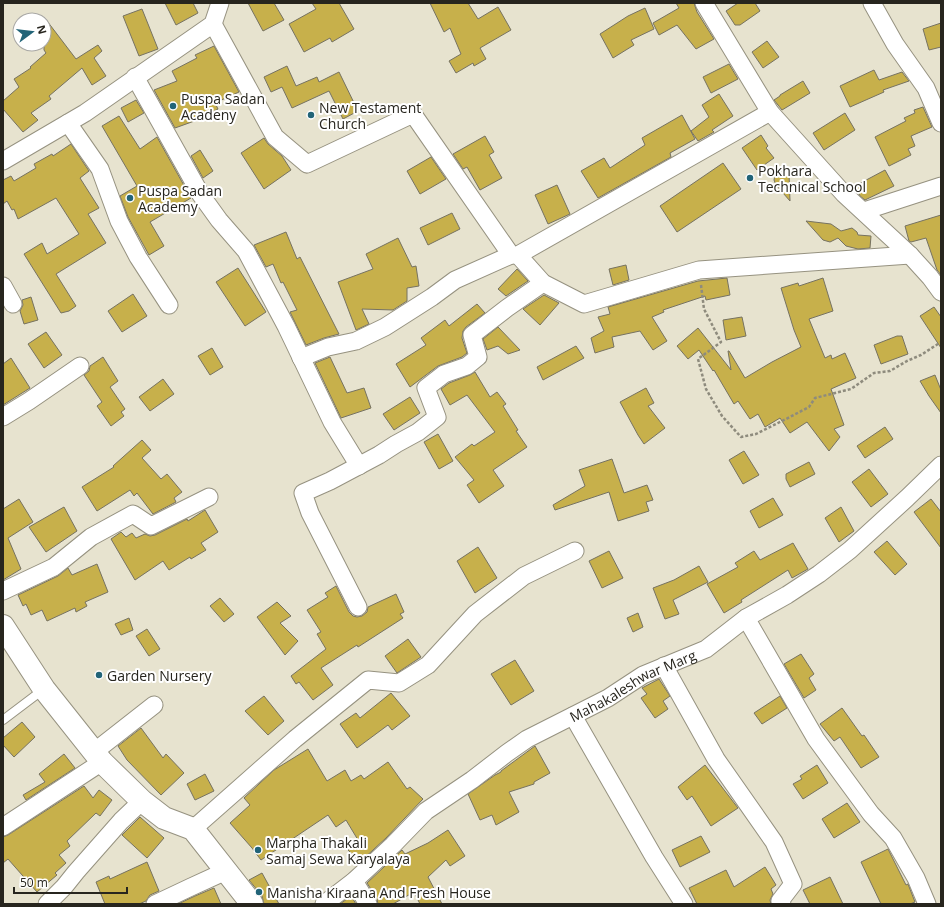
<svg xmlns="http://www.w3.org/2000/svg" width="944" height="907" viewBox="0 0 944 907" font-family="'Open Sans',sans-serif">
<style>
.building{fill:#c7b04b;stroke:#767261}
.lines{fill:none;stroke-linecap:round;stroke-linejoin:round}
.lane-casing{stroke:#969280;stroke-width:10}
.street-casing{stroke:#969280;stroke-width:19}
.secondary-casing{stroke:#969280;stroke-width:24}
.path{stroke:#8e8b7d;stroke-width:2.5;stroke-dasharray:3 2;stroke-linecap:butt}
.lane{stroke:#fff;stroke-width:8}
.street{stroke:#fff;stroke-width:17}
.secondary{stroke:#fff;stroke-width:22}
.poi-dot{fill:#226478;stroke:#fff;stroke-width:1.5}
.labels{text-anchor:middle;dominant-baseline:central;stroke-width:4;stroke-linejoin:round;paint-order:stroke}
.poi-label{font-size:14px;fill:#27251e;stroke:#fff;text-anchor:start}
.street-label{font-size:14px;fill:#27251e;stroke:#fff}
</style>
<rect width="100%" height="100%" fill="#e7e3cf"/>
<g class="building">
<polygon points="165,3 193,3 198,13 176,25"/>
<polygon points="248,3 274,3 284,20 263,31"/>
<polygon points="312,3 339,3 354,29 332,42 330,38 304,52 289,24 316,9"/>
<polygon points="430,3 468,3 478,19 498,7 511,30 480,48 486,59 474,66 473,63 456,73 449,61 461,54 450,28 444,32"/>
<polygon points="676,3 694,3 697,12 714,39 696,49 677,25 659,35 653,23 679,8"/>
<polygon points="738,3 755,3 760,11 740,25 735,25 726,11"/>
<polygon points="645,8 654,29 631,40 634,45 613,58 600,34 628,16"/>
<polygon points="142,9 158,49 139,56 123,16"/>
<polygon points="44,17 76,59 98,45 102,51 94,58 106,76 92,85 82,68 49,96 51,99 31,113 38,120 23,132 3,109 3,101 19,87 14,79 31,68 30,67 46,53 44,50"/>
<polygon points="941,23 941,47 929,50 923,29"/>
<polygon points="767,41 779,57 763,68 752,52"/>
<polygon points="214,46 239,92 215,103 218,109 200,119 175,128 154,90 177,81 172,71 197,58 195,55"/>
<polygon points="729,64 738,79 711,93 703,77"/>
<polygon points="287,66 296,86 317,77 319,82 339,72 358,111 343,119 329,91 292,108 282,87 271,92 264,77"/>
<polygon points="874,70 879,80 902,72 909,81 883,90 884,92 850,107 840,86"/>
<polygon points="803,81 810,93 782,110 774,100 780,96 780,95"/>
<polygon points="719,94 733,116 712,130 714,132 698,141 691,131 709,117 702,105"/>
<polygon points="136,100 144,113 128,122 121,108"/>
<polygon points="923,107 932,127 911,136 915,146 908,149 911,155 889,166 875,137 906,121 904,118 915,113 914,110"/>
<polygon points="845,113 855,130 824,150 813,133"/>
<polygon points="682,115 695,139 670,153 671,157 598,198 581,171 604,158 610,168 645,145 642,138"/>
<polygon points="119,116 140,149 157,137 191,198 150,222 164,246 149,255 128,217 120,196 137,186 102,126"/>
<polygon points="761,135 768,146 766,148 774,158 757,170 742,148"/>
<polygon points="485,136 494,152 489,155 502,178 480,190 467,167 463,169 453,154"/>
<polygon points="264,138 268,144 282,156 291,170 264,189 241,153"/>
<polygon points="71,144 89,171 80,178 99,208 88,214 106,243 56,274 76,306 69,311 61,313 24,254 42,243 47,254 79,234 56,198 18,219 14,209 12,210 7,201 3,204 3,180 11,176 14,181 36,168 34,164 52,154 53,156"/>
<polygon points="200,150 213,171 203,178 191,156"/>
<polygon points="431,157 446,179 420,194 407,171"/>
<polygon points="723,163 741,189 677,232 660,206"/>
<polygon points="776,170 789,173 790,201 776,185 774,180"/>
<polygon points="885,170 894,186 865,200 860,196 855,186"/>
<polygon points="557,185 570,214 548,224 535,195"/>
<polygon points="452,213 460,229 428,245 420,228"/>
<polygon points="941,215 941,275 937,270 926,238 911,242 909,241 905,226"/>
<polygon points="806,221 831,224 841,231 852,228 857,232 858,235 871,236 870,248 858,249 846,246 838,238 830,242 823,240"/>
<polygon points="286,232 297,259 300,257 339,334 324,338 306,345 290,312 297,310 283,282 281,283 273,264 266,267 254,245"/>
<polygon points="398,238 412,267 416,266 419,286 407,288 407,301 393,310 362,309 369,324 356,330 338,282 373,269 366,254"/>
<polygon points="626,265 629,280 613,285 609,269"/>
<polygon points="238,268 266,312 245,326 216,282"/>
<polygon points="517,269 528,281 506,296 498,289"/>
<polygon points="727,278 730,295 706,300 705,296 663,310 664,312 652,317 667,341 653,350 640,331 612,337 614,347 595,353 591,338 604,331 598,317 610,314 608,307 698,281"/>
<polygon points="823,278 833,311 809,319 825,358 831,355 832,359 845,353 856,378 831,389 844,425 834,429 840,437 829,451 807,422 790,433 780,418 765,427 758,414 750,419 738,401 734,404 714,370 713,371 699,350 688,359 677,346 698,328 731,370 728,351 729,351 745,378 772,362 801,347 794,330 781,288 798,283 799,286"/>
<polygon points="133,294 147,316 122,332 108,311"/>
<polygon points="544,295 559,303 540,325 523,309"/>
<polygon points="31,297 38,320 24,324 20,311 23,305 22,300"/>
<polygon points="477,304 485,313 466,327 463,331 462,338 467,353 462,357 438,366 410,387 396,364 426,345 421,338 445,320 449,326"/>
<polygon points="934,307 941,317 941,348 920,316"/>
<polygon points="742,317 746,336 726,340 723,320"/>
<polygon points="498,327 520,350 508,354 498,346 487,350 483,339"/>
<polygon points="46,332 62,355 44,368 28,344"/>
<polygon points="897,336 902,336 908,354 881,364 874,345"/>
<polygon points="576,346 584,358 543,380 537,367"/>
<polygon points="212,348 223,367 210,375 198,356"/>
<polygon points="103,357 118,381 110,387 125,409 121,412 124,416 111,426 97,406 102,402 84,375 89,371 90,366"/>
<polygon points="330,357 347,393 364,388 371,408 341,418 315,363"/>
<polygon points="11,358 30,388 3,405 3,364"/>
<polygon points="475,372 490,397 497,392 506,404 503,406 518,430 516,431 527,447 493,470 504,486 479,503 467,485 474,480 455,457 472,444 474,446 495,432 467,395 450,405 441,389 449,383 470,375"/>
<polygon points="935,375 941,390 941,413 929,396 920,381"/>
<polygon points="163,379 174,394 150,411 139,397"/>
<polygon points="646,388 654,403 648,406 665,428 644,444 638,435 620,402"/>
<polygon points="410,397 420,413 394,430 383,414"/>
<polygon points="885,427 893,439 865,458 857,446"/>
<polygon points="438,434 453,461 439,469 424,442"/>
<polygon points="142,440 151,450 142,458 161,479 167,474 182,492 174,498 176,502 153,514 137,493 134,496 130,490 97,511 82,487 114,467 113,466"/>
<polygon points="744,451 759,475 743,484 729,460"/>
<polygon points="612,459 624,493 647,485 653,500 646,502 649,511 618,521 609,492 555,510 553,505 585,486 579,470"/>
<polygon points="809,462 815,474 790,487 786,479 786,474"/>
<polygon points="869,469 888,494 871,507 852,482"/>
<polygon points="773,498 783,515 759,528 750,511"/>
<polygon points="19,499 33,522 8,538 21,569 3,580 3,509"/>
<polygon points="931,499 941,512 941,548 914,512"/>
<polygon points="64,507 77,531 46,552 29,527"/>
<polygon points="841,507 854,531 839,542 825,518"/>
<polygon points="205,510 218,532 201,543 206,550 191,559 190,557 169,570 163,561 135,580 111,539 121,532 126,537 132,533 136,538 145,534 150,536 155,535 187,519 188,521"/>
<polygon points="887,541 907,564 895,575 874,552"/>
<polygon points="793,543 808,569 792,578 788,570 741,600 742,602 724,613 707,584 738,567 735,563 754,551 760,560"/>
<polygon points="478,547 497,578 475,593 457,561"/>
<polygon points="609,551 623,578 602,588 589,561"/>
<polygon points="97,564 108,592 85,602 87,606 76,612 75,608 47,621 42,610 31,615 26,604 23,606 18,595 58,576 68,568 72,575"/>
<polygon points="699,566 708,582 673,600 679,614 665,619 653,588 674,580"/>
<polygon points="336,586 349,612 353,616 357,617 362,616 367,612 368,607 396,594 404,612 400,614 403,618 358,647 357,645 321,668 333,685 313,700 299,682 296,684 291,676 326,649 317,634 321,632 307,610 328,597 325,593"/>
<polygon points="220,598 234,614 224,622 210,606"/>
<polygon points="277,602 291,616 280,623 298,641 285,655 257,617"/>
<polygon points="638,613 643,627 633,632 627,618"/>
<polygon points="129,618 133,630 121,635 115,624"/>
<polygon points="147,629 160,649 149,656 136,636"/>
<polygon points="408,639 421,657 397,673 385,656"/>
<polygon points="801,654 814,674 809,678 816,690 804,698 784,664"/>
<polygon points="515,660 534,691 511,705 491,674"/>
<polygon points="659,679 670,696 663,701 668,709 655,718 641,698 647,694 642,688"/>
<polygon points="391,693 410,716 392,730 388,725 357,748 340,724 356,713 360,718"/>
<polygon points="264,696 284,721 268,735 245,711"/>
<polygon points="780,696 787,708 762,724 754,713"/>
<polygon points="842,708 862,736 864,735 879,757 861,768 840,737 834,741 820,724"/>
<polygon points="22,722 35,737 14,757 3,745 3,738"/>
<polygon points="141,728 163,758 166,754 184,773 161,795 127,760 118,746"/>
<polygon points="535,746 550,773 534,782 534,784 509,792 519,812 496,825 492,815 480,820 468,794 495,775 501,772 501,771"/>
<polygon points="308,749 327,781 345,770 351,781 361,775 364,779 388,762 407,789 410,787 423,799 386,838 360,862 348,850 358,840 346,820 336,827 328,815 261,860 252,848 230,823 250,805 244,798 274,770"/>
<polygon points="64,754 75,768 26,800 23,795 45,782 39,774"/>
<polygon points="705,765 738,808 711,826 692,796 687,800 678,787"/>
<polygon points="817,765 828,783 803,799 793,784 802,779 800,776"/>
<polygon points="205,774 214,791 195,800 187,784"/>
<polygon points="84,786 93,798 99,790 112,800 100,816 96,813 67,841 70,846 59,855 66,863 55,873 57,875 37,892 8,859 3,863 3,837 8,835"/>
<polygon points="847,803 860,822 834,838 822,819"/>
<polygon points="140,817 164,838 147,858 122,835"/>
<polygon points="448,830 465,856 450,866 446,860 428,877 442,904 420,904 414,892 393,904 378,904 377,899 367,883 402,850 405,854 428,843"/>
<polygon points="701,836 710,852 680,867 672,850"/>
<polygon points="888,849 906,885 908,884 915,902 910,904 881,904 861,862"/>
<polygon points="147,862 159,891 150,895 146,901 139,904 105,904 96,882 109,876 110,879"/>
<polygon points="765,867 776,885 771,889 773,894 770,900 771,904 697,904 689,888 726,870 734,887"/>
<polygon points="262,873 279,904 264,904 262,896 249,880"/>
<polygon points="830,877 843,904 810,904 803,890"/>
<polygon points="214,888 221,904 178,904 195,896"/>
<polygon points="351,896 356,904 340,904"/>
</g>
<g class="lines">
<g class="lane-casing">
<polyline id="lane" points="3,720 44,689"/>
</g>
<g class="street-casing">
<g id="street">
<polyline points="704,3 770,112 844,194 910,255 930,277 941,292"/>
<polyline points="872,3 895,44 926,88 941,123"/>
<polyline points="213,24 275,137 307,164 413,114 511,255 518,255 770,112"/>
<polyline points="135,77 201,195 219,220 246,251 286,326 332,422 359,466"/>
<polyline points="68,123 100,169 119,221 138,257 169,305"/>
<polyline points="3,161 85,113 213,24 220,3"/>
<polyline points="864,211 941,186"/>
<polyline points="518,255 543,283 584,304 699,270 910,255"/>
<polyline points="3,286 13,304"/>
<polyline points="301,358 328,347 356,341 385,327 432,297 455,280 511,255"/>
<polyline points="3,417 29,401 80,366"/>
<polyline points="3,591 54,567 91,537 133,514 151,526 209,497"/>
<polyline points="358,607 310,513 303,493 330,481 379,455 396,444 418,432 437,417 426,388 444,374 467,366 478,357 472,335 507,308 543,283"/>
<polyline points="746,618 816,739 871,814 893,838 916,878 927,904"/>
<polyline points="664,666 716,759 774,842 793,884 780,901 782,904"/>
<polyline points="573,716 654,857 684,904"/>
<polyline points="94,752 154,705"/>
<polyline points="3,827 102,762"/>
<polyline points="193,829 295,739 368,680 399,683 428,665 475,614 524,576 575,551"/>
<polyline points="354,881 368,904"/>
<polyline points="47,904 64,887 76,872 121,821 142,801"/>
<polyline points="155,904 191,887 226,871"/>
<path id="s1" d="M 324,904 L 354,881 L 393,845 L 426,811 L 472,780 L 507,753 L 527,739 L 608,698 L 643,675 L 706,649 L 746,618 L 787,595 L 819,574 L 850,550 L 907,498 L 941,465"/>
</g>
</g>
<g class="secondary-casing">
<polyline id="secondary" points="3,626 44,689 102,762 142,801 164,818 193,829 252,904"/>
</g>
<polyline class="path" points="701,285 704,309 721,342 698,359 706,389 722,416 741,437 756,434 786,419 809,407 815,398 851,389 874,373 890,371 907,361 921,355 941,342"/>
<use href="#lane" class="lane"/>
<use href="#street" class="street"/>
<use href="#secondary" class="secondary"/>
</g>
<g class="poi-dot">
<circle cx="173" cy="106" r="4"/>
<circle cx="311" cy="115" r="4"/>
<circle cx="750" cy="178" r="4"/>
<circle cx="130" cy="198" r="4"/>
<circle cx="99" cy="675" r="4"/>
<circle cx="258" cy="850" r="4"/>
<circle cx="259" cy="892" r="4"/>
</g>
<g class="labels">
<g class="poi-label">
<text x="181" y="98">Puspa Sadan<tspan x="181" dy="16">Acadeny</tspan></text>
<text x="319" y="107">New Testament<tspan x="319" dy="16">Church</tspan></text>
<text x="758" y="170">Pokhara<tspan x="758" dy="16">Technical School</tspan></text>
<text x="138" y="190">Puspa Sadan<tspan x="138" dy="16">Academy</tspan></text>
<text x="107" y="675">Garden Nursery</text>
<text x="266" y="842">Marpha Thakali<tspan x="266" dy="16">Samaj Sewa Karyalaya</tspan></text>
<text x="267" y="892">Manisha Kiraana And Fresh House</text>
</g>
<g class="street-label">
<text stroke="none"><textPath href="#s1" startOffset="381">Mahakaleshwar Marg</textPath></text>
</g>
</g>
<rect width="944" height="907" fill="none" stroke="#27251e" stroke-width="8"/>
<g transform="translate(32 32) rotate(75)"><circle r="19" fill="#ffffff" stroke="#a9a8a5"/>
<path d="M0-3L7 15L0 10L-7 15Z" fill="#226478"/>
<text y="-6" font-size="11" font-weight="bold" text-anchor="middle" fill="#27251e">N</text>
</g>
<path d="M14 887v6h113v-6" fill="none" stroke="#27251e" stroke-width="2"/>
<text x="20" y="887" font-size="12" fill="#27251e" stroke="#ffffff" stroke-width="3" paint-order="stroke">50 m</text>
</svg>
